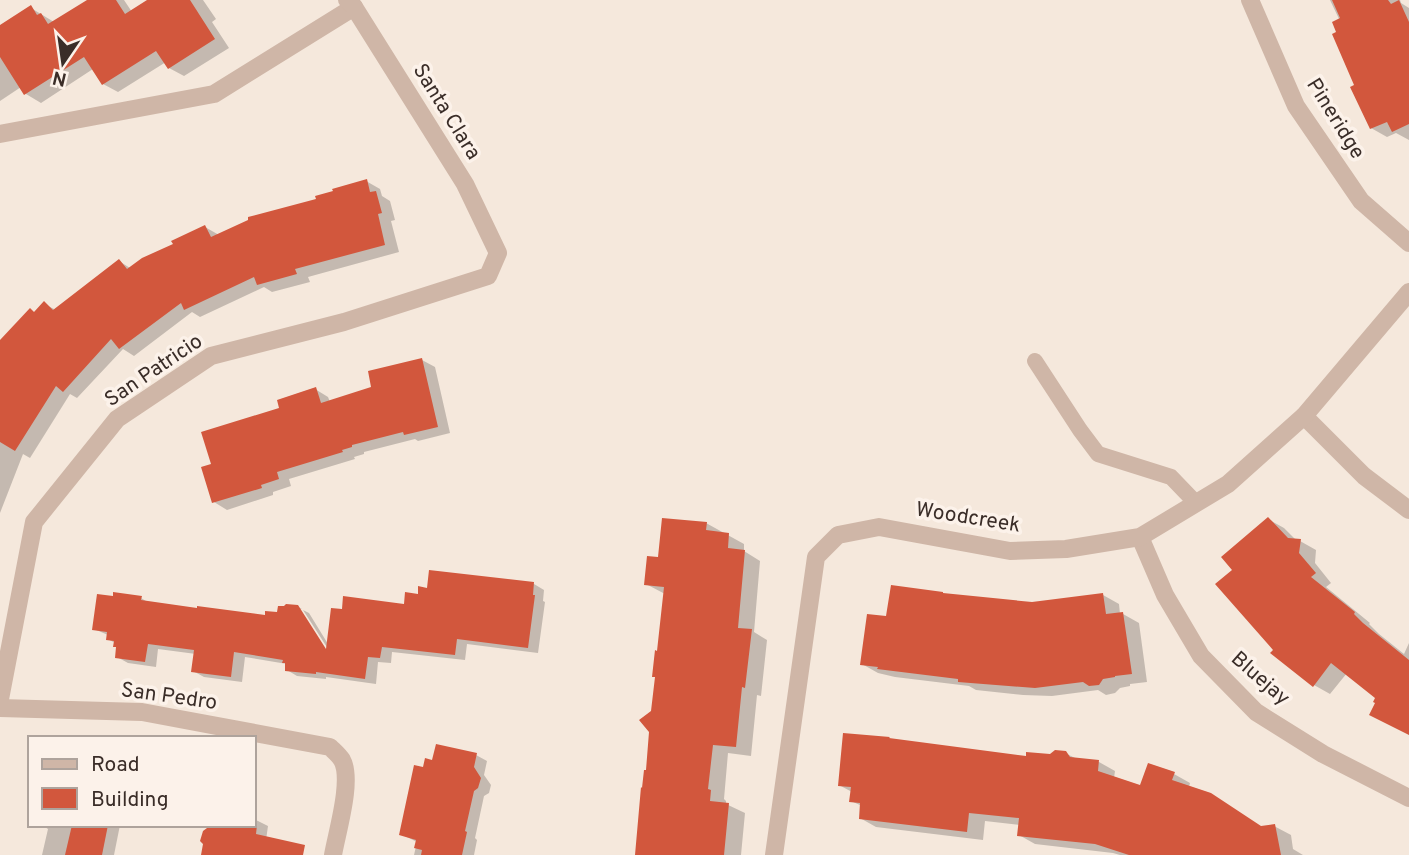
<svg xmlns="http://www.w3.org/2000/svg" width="1409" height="855" viewBox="0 0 1409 855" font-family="Overpass,sans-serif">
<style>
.shadow{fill:#0003}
.building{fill:#d2573d}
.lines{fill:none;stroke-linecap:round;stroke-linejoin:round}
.lane{stroke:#cfb6a7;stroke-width:16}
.street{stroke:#cfb6a7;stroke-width:18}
.labels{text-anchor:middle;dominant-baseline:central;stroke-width:7;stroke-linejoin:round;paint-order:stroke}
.street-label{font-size:21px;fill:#3a2d28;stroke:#fcf2ea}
</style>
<rect width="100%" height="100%" fill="#f5e8dc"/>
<g class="shadow">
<polygon points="90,0 124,0 132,12 150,0 203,0 216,19 212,22 229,48 184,76 169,68 166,62 118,92 103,84 93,69 41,103 26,94 21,87 0,101 0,28 31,8 54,22"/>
<polygon points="1330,0 1400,0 1401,3 1409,8 1409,140 1396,133 1387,137 1371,128 1338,33 1340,21"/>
<polygon points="366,181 380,189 382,196 390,201 395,220 391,221 399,252 308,277 310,282 272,292 264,287 200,317 192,312 134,356 123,349 77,398 70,394 30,458 23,454 0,513 0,343 44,304 56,310 119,261 130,268 175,245 205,227 219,235"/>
<polygon points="422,360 435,367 450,433 418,441 415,439 364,452 364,454 354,457 355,459 289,479 291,486 273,492 273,495 227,510 214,502 214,465 281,409 315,389 328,397 330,402 374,388"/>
<polygon points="1268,519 1284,528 1296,540 1300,541 1316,550 1315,563 1331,583 1326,587 1370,623 1369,624 1379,634 1404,654 1409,643 1409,735 1377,697 1347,673 1330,694 1314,685 1275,650 1234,570"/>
<polygon points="706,523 744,544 744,551 760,561 754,632 767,640 761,696 757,695 751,756 728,753 724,799 726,801 726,804 745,813 741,855 636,855 648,772 665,594 646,584 660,559"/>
<polygon points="534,584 544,590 543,601 545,602 538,653 467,644 465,660 392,652 391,663 378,662 376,684 326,677 326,679 297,676 287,670 287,664 245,657 242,682 204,677 193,671 196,654 158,649 156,667 128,663 117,657 118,647 115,643 108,639 108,635 94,629 141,598 149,603 266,617 297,607 302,609 299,609 329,657 332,655 303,610 309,613 328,644 405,606 419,596"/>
<polygon points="943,594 1032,604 1103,595 1119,604 1120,614 1123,614 1139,623 1147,682 1130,684 1130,686 1120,688 1115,693 1106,695 1098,690 1052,696 1023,695 976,690 969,686 895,677 878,673 862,664 888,618"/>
<polygon points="1065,753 1077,759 1099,762 1115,771 1114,778 1142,788 1149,765 1174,774 1190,783 1189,787 1262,828 1274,826 1291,835 1293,849 1303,855 1120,855 1113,853 1035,844 1019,835 1020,825 985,821 983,840 876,827 860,818 862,806 851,801 852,792 839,785 1027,758 1051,756"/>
<polygon points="476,755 487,761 484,775 491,785 489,793 484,796 475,838 477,840 474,855 414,855 417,842 401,834 425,769 434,762"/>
<polygon points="254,819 268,826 266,840 203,855 254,825"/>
<polygon points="45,825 120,825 114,855 42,855 48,829 45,827"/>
</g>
<g class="building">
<polygon points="87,0 116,0 125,14 147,0 190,0 215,39 168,69 156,51 102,85 84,57 24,95 0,57 0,25 31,5 37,15 41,13 48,24"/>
<polygon points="1332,0 1388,0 1391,4 1399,0 1409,22 1409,124 1392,132 1387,122 1370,129 1350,87 1354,85 1332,34 1336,32 1332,22 1340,18"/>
<polygon points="367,179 370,192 376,191 382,213 378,214 385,245 295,269 297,274 257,285 254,277 184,310 181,303 119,349 111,339 63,392 56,386 15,451 0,442 0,340 30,308 34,312 44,301 53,310 119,259 127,269 142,258 173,244 171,241 205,225 211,237 248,220 248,217 316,199 315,196 333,191 332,189"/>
<polygon points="422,358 438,427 404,435 403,432 352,445 352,447 342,450 343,452 277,472 279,479 261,485 262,488 212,503 201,467 211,464 201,432 279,408 277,400 316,387 321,403 371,387 368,371"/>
<polygon points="1268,517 1288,538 1301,539 1299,553 1316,573 1311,577 1355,612 1354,614 1363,623 1409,660 1409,735 1369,715 1375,703 1373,702 1375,698 1331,663 1313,687 1270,653 1273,650 1215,584 1232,570 1221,557"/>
<polygon points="662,518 707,522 706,530 729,533 728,548 745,550 738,628 752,629 745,688 742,687 736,747 713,745 708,789 711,790 710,801 729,803 724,855 635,855 641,787 642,788 644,770 646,770 649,732 639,720 651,711 655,677 652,677 655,650 657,651 664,587 644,585 647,556 658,557"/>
<polygon points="429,570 534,582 533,595 535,595 528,648 457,639 455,655 382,647 380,658 368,657 365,679 316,672 316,674 285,671 285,663 282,663 283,660 234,652 231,677 191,672 194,650 148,644 145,662 115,658 116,647 113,647 114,641 106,640 107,632 92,630 97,594 113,596 113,592 142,596 141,600 197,608 197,606 265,615 265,611 277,612 278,606 284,606 286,604 298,605 326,649 331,608 342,609 343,596 404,604 405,592 418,594 418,586 427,588"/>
<polygon points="891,585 943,592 943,593 1032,602 1103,593 1106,614 1123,612 1132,674 1115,676 1115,677 1103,679 1099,685 1089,686 1083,682 1035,688 958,682 958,679 877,669 878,667 860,665 867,614 886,616"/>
<polygon points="843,733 890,737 889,738 1026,756 1026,752 1050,754 1055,750 1066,751 1070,757 1099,760 1098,771 1140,785 1148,763 1175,772 1172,780 1211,793 1261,826 1275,824 1281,855 1129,855 1095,844 1017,836 1019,818 969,813 967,832 859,819 860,803 849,802 851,787 838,786"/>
<polygon points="436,744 477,753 474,767 481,778 478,788 474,791 465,831 467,832 462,855 421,855 422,850 414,848 416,840 399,835 414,765 423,767 425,758 432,760"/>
<polygon points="72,825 108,825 102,855 65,855"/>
<polygon points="211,825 257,825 256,834 305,845 303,855 201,855 203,844 200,841 203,831"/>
</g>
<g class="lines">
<polyline class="lane" points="1035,361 1080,430 1098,454 1171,477 1196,503"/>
<g class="street">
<polyline points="1250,0 1296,106 1361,201 1409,243"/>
<polyline points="0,134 214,94 354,7"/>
<polyline points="1304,416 1364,476 1409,510"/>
<polyline points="1140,537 1165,595 1201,656 1256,712 1323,754 1409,798"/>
<polyline points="0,699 34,522 117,419 211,356 344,322 488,276 498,253 465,184 354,7 347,0"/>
<path d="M 0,708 L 142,712 L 330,747 C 334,751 339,755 342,760 C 353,780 337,832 333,855"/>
<polyline points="774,855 816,557 838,535 879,527 1010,551 1066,549 1140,537 1228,484 1304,416 1409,292"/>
</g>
</g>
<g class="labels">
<g class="street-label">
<text transform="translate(446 112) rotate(58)">Santa Clara</text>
<text transform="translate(1335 119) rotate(58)">Pineridge</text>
<text transform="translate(154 371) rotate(-34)">San Patricio</text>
<text transform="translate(968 518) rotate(9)">Woodcreek</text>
<text transform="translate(1260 679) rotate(41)">Bluejay</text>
<text transform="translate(169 697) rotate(8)">San Pedro</text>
</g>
</g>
<rect x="28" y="736" width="228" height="91" fill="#fcf2ea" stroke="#aea39c" stroke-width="2"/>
<rect x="42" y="759" width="35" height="10" fill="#cfb6a7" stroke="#aea39c" stroke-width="2"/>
<text x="91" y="771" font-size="21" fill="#3a2d28">Road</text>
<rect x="42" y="788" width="35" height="21" fill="#d2573d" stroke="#aea39c" stroke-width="2"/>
<text x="91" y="806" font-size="21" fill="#3a2d28">Building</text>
<g transform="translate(63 63) rotate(193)" stroke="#fcf2ea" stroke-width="5" paint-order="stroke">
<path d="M0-5L12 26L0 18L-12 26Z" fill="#3a2d28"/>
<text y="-10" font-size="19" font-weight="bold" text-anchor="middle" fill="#3a2d28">N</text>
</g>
</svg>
